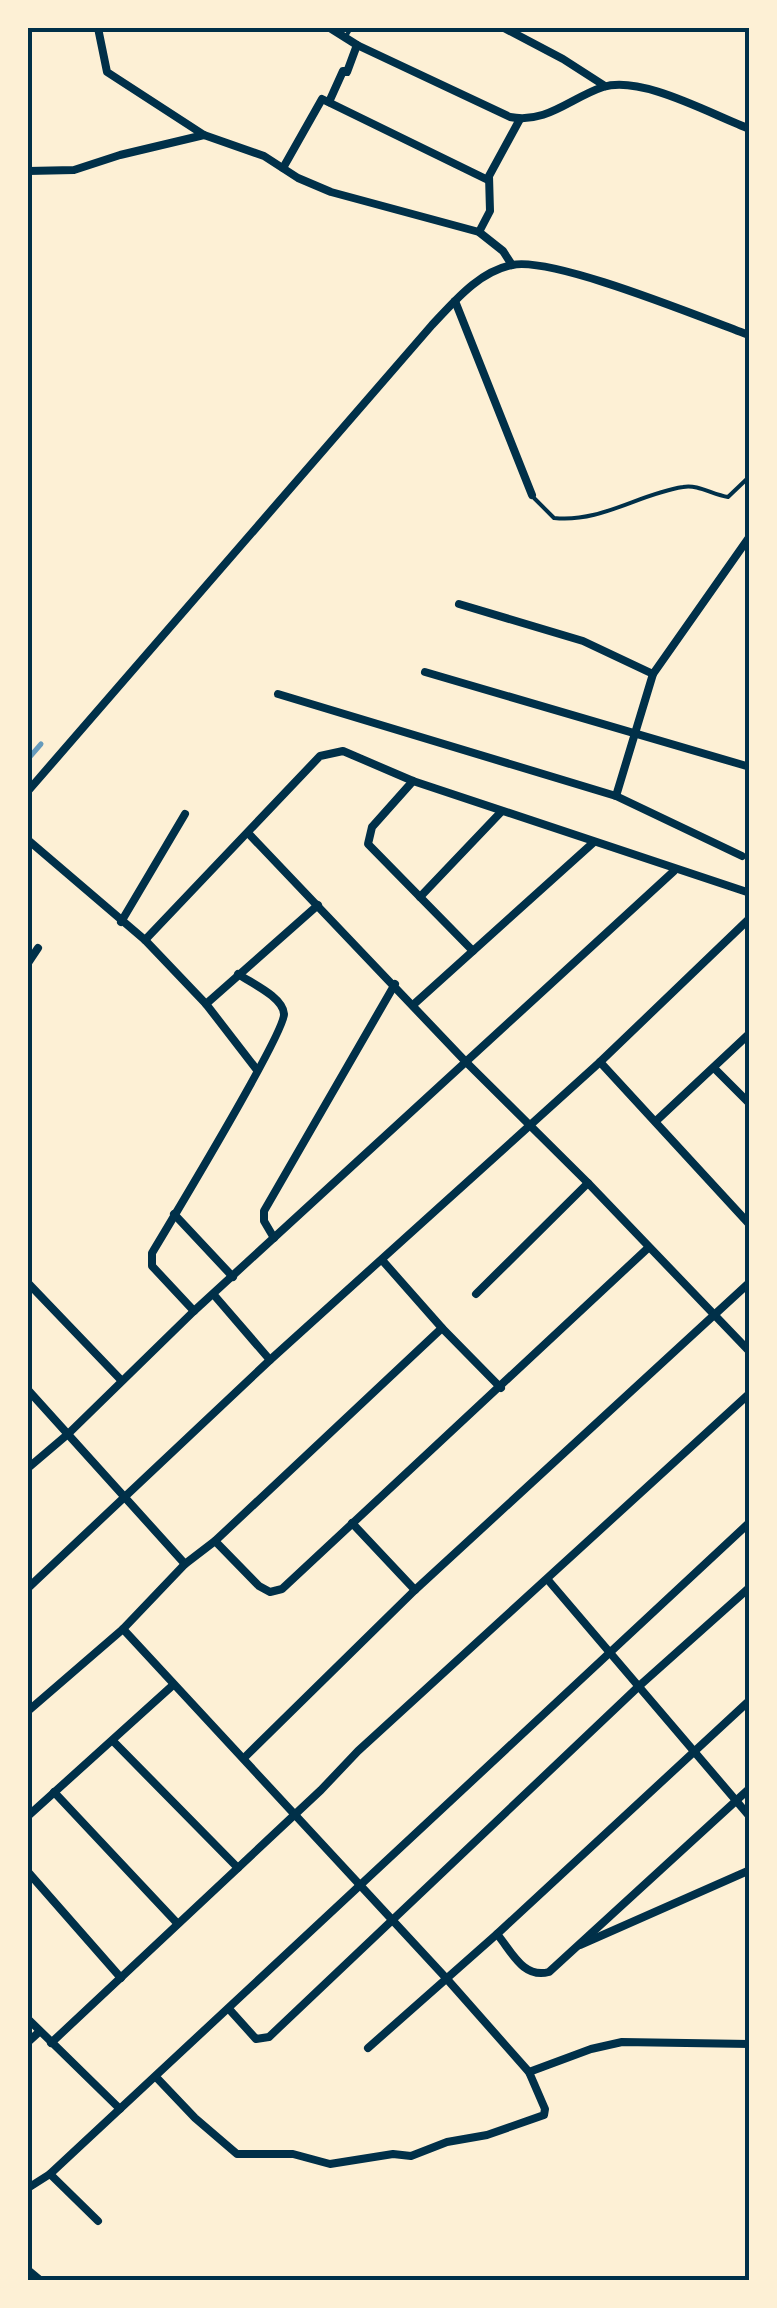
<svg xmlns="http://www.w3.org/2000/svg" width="777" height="2308" viewBox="0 0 777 2308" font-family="'Source Sans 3',sans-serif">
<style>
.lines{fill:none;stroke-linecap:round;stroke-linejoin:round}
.stream{stroke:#669bbc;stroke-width:5}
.service{stroke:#003049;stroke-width:4}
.minor{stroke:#003049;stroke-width:8}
.tertiary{stroke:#003049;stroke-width:9}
.neatline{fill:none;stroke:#003049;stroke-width:4}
</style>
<rect width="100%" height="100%" fill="#fdf0d5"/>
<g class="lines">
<polyline class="stream" points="28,759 41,744"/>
<g class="service">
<polyline points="345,38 351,28"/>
<path d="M 533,497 L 554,518 C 601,523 638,494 683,487 C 698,484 713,495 728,497 L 750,476"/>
</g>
<g class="minor">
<polyline points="98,28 107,72 204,135"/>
<path d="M 330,28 L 357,45 L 510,117 C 547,124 570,98 603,87 C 642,75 712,115 750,129"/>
<polyline points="504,28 563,59 605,86"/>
<polyline points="329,102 343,71 347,72 357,45"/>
<polyline points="283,168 322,99 488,180"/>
<polyline points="28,171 74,170 120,155 204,135 264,156 298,178 331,192 479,232 503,251 512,265"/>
<polyline points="479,232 490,211 489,176 520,119"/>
<polyline points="455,301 532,495"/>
<polyline points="459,604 583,641 653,674"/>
<polyline points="425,672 750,767"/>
<polyline points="278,694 616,796 742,856"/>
<polyline points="413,781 372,827 368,844 473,951"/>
<path d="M 28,791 L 432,325 C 454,302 478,272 512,265 C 553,256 702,318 749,335"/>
<polyline points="616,796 653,674 750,536"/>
<polyline points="248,833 465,1061 588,1183 750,1352"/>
<polyline points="28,840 145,940 206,1004 257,1070"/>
<polyline points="420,897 501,812"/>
<polyline points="121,922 185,814"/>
<polyline points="145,940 320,756 343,751 413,781 750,893"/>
<polyline points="28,963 38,948"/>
<polyline points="206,1004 318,905"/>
<polyline points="413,1005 594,842"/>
<polyline points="600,1062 750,1225"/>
<polyline points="714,1068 750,1104"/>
<polyline points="656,1121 750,1033"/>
<polyline points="174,1214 233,1277"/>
<polyline points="274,1238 264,1221 264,1211 395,984"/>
<polyline points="382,1260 442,1328 501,1388"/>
<polyline points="28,1283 121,1380"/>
<polyline points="476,1294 588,1183"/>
<polyline points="214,1295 270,1360"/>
<path d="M 194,1311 L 152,1266 L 152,1253 C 170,1223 285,1032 284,1014 C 283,997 251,983 238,974"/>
<polyline points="28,1390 185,1564"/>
<polyline points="28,1468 68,1434 194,1311 674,871"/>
<polyline points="352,1523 415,1590"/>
<polyline points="215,1541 259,1586 270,1592 282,1589 648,1248"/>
<polyline points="548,1580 750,1817"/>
<polyline points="28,1588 270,1360 600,1062 750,918"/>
<polyline points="123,1629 446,1978 529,2072 545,2109 544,2115 487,2135 447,2142 411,2156 393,2154 330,2164 293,2154 237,2154 195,2118 156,2077"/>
<polyline points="28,1711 123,1629 185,1564 215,1541 442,1328"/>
<polyline points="113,1741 238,1868"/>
<polyline points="244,1758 415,1590 750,1282"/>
<polyline points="54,1792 177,1923"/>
<polyline points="28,1816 172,1686"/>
<polyline points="28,1872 121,1978"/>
<path d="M 497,1934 C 512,1952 523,1979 549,1972 L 750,1788"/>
<polyline points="580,1945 750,1870"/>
<polyline points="229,2009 256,2039 269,2037 638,1687 750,1587"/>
<polyline points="28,2019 120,2109"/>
<polyline points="28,2042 39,2032"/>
<polyline points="51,2043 321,1790 358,1751 750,1393"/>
<polyline points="368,2048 497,1934 750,1700"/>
<polyline points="529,2072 591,2049 622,2042 750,2044"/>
<polyline points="50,2174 750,1522"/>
<polyline points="28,2188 50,2174 98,2221"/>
<polyline points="28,2270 40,2280"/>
</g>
<polyline class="tertiary" points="750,334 750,335"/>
</g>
<rect width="777" height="2308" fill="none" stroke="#fdf0d5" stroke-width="60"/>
<rect x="30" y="30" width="717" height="2248" class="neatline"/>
</svg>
